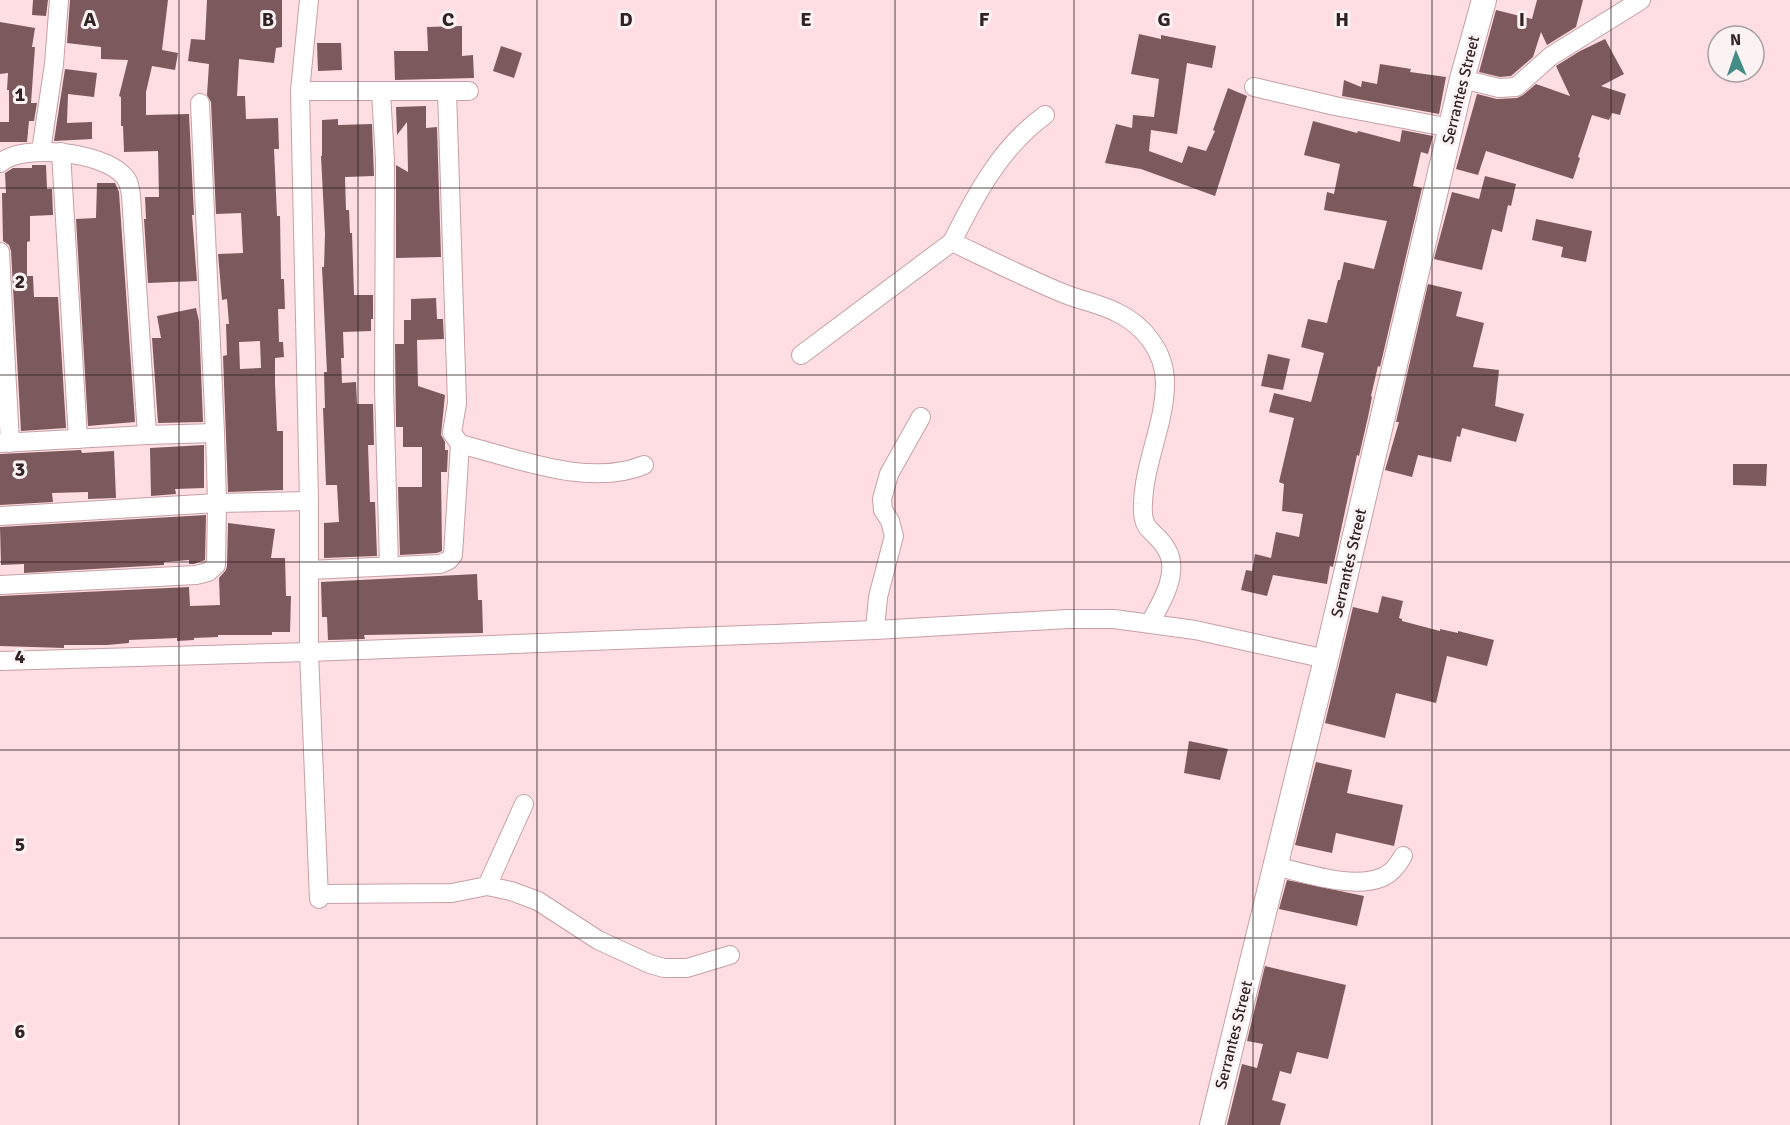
<svg xmlns="http://www.w3.org/2000/svg" width="1790" height="1125" viewBox="0 0 1790 1125" font-family="Signika,sans-serif">
<style>
.building{fill:#7b595d;fill-rule:evenodd}
.lines{fill:none;stroke-linecap:round;stroke-linejoin:round}
.minor-casing{stroke:#c6a0a5;stroke-width:20}
.major-casing{stroke:#c6a0a5;stroke-width:26}
.minor{stroke:#fff;stroke-width:18}
.major{stroke:#fff;stroke-width:24}
.grid{fill:none;stroke:#312224;stroke-width:1.5;stroke-opacity:0.55}
.labels{text-anchor:middle;dominant-baseline:central;stroke-width:6;stroke-linejoin:round;paint-order:stroke}
.street-label{font-size:16px;fill:#312224;stroke:#faf2f3}
.grid-label{font-size:20px;text-anchor:middle;font-weight:bold;fill:#312224;stroke:#faf2f3;stroke-width:6;stroke-linejoin:round;paint-order:stroke}
</style>
<rect width="100%" height="100%" fill="#fedee2"/>
<g class="building">
<polygon points="33,0 48,0 46,16 32,15"/>
<polygon points="70,0 168,0 162,50 178,53 175,70 152,66 146,92 146,115 189,114 194,215 192,215 197,281 148,283 144,219 146,219 145,197 159,197 158,151 124,152 123,126 121,126 121,97 119,96 128,60 101,59 101,47 67,43"/>
<path d="M 207,0 L 282,0 L 282,47 L 276,48 L 274,63 L 239,59 L 237,96 L 245,96 L 246,119 L 278,118 L 279,149 L 274,149 L 277,216 L 280,216 L 281,279 L 284,279 L 285,309 L 278,309 L 279,342 L 283,342 L 284,357 L 275,358 L 275,383 L 277,431 L 283,431 L 283,490 L 228,492 L 223,356 L 227,355 L 226,324 L 229,324 L 227,299 L 222,300 L 218,254 L 243,253 L 241,213 L 216,214 L 211,102 L 207,95 L 209,64 L 188,61 L 191,39 L 205,40 ZM 260,341 L 261,368 L 240,369 L 239,342 Z"/>
<polygon points="1537,0 1583,0 1576,27 1547,45 1541,32 1533,57 1511,76 1500,77 1479,72 1496,10 1532,19"/>
<polygon points="0,22 35,28 32,47 35,47 31,103 37,103 34,121 29,121 27,142 0,142 0,122 9,122 9,90 7,90 8,73 0,74"/>
<polygon points="462,26 462,56 473,55 474,78 395,80 394,51 428,51 427,27"/>
<polygon points="1139,34 1161,39 1161,35 1216,46 1212,68 1187,63 1177,134 1151,130 1149,151 1182,163 1188,146 1206,151 1215,131 1213,130 1228,88 1247,96 1215,196 1141,169 1105,163 1116,124 1132,128 1133,115 1154,117 1159,79 1131,74"/>
<polygon points="1605,39 1624,74 1601,86 1626,94 1620,115 1612,113 1609,120 1592,115 1578,157 1580,158 1573,179 1486,151 1478,175 1456,169 1477,94 1497,99 1517,98 1523,95 1536,84 1570,96 1556,66 1580,51"/>
<polygon points="317,43 341,43 342,70 318,71"/>
<polygon points="501,46 522,53 514,78 493,71"/>
<polygon points="1380,64 1411,69 1410,72 1446,77 1439,114 1342,96 1344,80 1361,87 1362,81 1377,84"/>
<polygon points="65,69 97,73 94,97 68,94 67,123 92,122 92,139 54,141"/>
<polygon points="426,106 426,128 437,127 441,257 396,258 396,165 408,172 407,122 397,135 396,107"/>
<polygon points="338,119 338,125 372,124 374,176 345,177 346,210 349,210 350,233 352,233 354,295 373,295 373,319 371,319 371,331 343,332 344,358 341,358 342,383 356,382 357,404 373,404 374,445 368,445 370,502 375,502 377,556 324,558 324,523 339,522 337,485 326,485 323,408 325,408 324,372 327,372 322,267 324,267 325,234 321,156 322,156 322,120"/>
<polygon points="1313,121 1357,133 1358,131 1400,142 1402,130 1433,136 1428,154 1421,152 1413,186 1422,188 1380,367 1378,366 1371,396 1372,397 1368,417 1359,456 1357,455 1333,567 1330,566 1327,584 1273,575 1267,596 1241,590 1246,570 1252,571 1255,554 1271,558 1276,532 1299,537 1303,514 1282,511 1284,484 1279,482 1294,418 1269,412 1274,393 1311,402 1324,353 1301,347 1308,319 1327,323 1338,280 1340,280 1344,262 1374,269 1387,221 1324,210 1327,192 1334,194 1340,164 1304,155"/>
<polygon points="32,165 46,165 47,189 52,189 53,215 30,216 30,241 27,242 27,276 33,276 34,297 58,297 66,428 21,431 11,251 9,245 3,241 2,193 6,193 5,173 13,168 32,168"/>
<polygon points="1485,176 1516,184 1511,206 1508,205 1502,232 1492,229 1482,270 1434,259 1452,192 1479,199"/>
<polygon points="97,183 115,183 119,192 135,422 88,426 76,219 96,218"/>
<polygon points="1536,219 1592,231 1586,262 1561,257 1563,247 1532,240"/>
<polygon points="1428,284 1462,292 1456,316 1484,323 1473,367 1499,370 1495,406 1524,414 1516,442 1462,428 1460,437 1457,436 1451,462 1418,455 1412,477 1385,470 1399,422 1396,422"/>
<polygon points="436,298 437,319 443,319 444,339 417,340 418,386 445,395 441,435 445,442 445,450 448,450 447,472 441,472 442,551 437,553 400,555 398,487 422,487 422,447 403,447 403,427 396,427 395,344 404,344 404,320 411,320 411,299"/>
<polygon points="196,308 199,321 203,422 158,423 152,338 161,338 157,316"/>
<polygon points="1268,354 1290,359 1283,390 1261,386"/>
<polygon points="204,445 204,488 175,489 176,494 151,496 150,448"/>
<polygon points="81,450 82,453 114,451 116,498 88,499 88,492 52,493 53,502 0,505 0,454"/>
<polygon points="1733,464 1767,464 1766,486 1733,485"/>
<polygon points="206,515 205,560 194,564 189,564 189,560 164,562 164,565 24,573 24,564 1,565 0,527"/>
<polygon points="228,523 275,529 271,558 285,558 286,596 291,596 290,632 272,632 272,635 218,635 218,637 194,638 194,640 177,641 177,638 129,640 129,643 107,645 64,645 64,648 0,646 0,596 189,587 190,606 220,605 219,578 226,570 227,566"/>
<polygon points="477,574 478,600 482,600 483,633 364,635 365,639 328,640 327,617 322,617 321,582"/>
<polygon points="1382,596 1403,601 1399,618 1402,619 1402,621 1440,631 1440,629 1458,633 1458,631 1494,640 1487,666 1447,656 1436,703 1396,693 1385,738 1325,723 1353,607 1378,613"/>
<polygon points="1189,741 1228,749 1220,780 1184,773"/>
<polygon points="1316,762 1352,770 1347,793 1403,805 1394,846 1336,833 1332,853 1295,845"/>
<polygon points="1287,880 1364,896 1357,926 1279,909"/>
<polygon points="1265,966 1346,985 1328,1059 1297,1052 1291,1074 1280,1071 1272,1100 1286,1104 1280,1125 1227,1125 1242,1064 1257,1068 1263,1044 1247,1041"/>
</g>
<g class="lines">
<g class="minor-casing">
<g id="minor">
<polyline points="309,0 300,91 309,501 309,652 319,899"/>
<polyline points="1462,79 1499,88 1516,87 1551,56 1641,0"/>
<polyline points="1254,87 1335,106 1451,128"/>
<polyline points="300,91 469,91"/>
<polyline points="381,92 385,160 384,387 389,566"/>
<path d="M 1045,115 C 1001,147 976,194 952,242 C 988,259 1024,277 1060,292 C 1078,300 1098,303 1116,312 C 1144,325 1165,352 1165,383 C 1165,424 1144,463 1143,504 C 1141,534 1156,529 1167,550 C 1180,573 1161,603 1150,623"/>
<polyline points="41,151 54,64 59,0"/>
<polyline points="61,152 78,439"/>
<path d="M 0,163 C 24,143 102,152 123,175 C 129,180 130,188 131,196 L 147,435"/>
<polyline points="0,252 10,443"/>
<polyline points="801,355 952,242"/>
<polyline points="0,443 147,435 215,433"/>
<path d="M 460,444 C 515,458 590,488 644,465"/>
<polyline points="0,516 217,503 309,501"/>
<polyline points="309,570 440,564 449,560 453,555 460,444 452,433 457,403 447,91"/>
<polyline points="0,585 196,575 208,572 216,565 217,503 215,433 200,103"/>
<polyline points="875,630 878,597 894,536 890,521 883,510 882,499 889,474 921,417"/>
<polyline points="0,661 309,652 875,630 1068,619 1114,619 1195,630 1326,659"/>
<path d="M 1275,866 C 1306,873 1353,890 1383,877 C 1392,873 1398,865 1403,856"/>
<polyline points="487,886 511,891 538,901 598,940 650,964 664,968 687,968 730,955"/>
<polyline points="319,894 452,893 487,886 524,804"/>
</g>
</g>
<g class="major-casing">
<polyline id="major" points="1212,1125 1326,659 1462,79 1484,0"/>
</g>
<use href="#minor" class="minor"/>
<use href="#major" class="major"/>
</g>
<path class="grid" d="M 179,0 L 179,1125M 358,0 L 358,1125M 537,0 L 537,1125M 716,0 L 716,1125M 895,0 L 895,1125M 1074,0 L 1074,1125M 1253,0 L 1253,1125M 1432,0 L 1432,1125M 1611,0 L 1611,1125M 0,188 L 1790,188M 0,375 L 1790,375M 0,562 L 1790,562M 0,750 L 1790,750M 0,938 L 1790,938"/>
<g class="labels">
<g class="street-label">
<text transform="translate(1461 90) rotate(-76)">Serrantes Street</text>
<text transform="translate(1349 563) rotate(-77)">Serrantes Street</text>
<text transform="translate(1234 1035) rotate(-76)">Serrantes Street</text>
</g>
</g>
<g class="grid-label">
<text x="90" y="26">A</text>
<text x="268" y="26">B</text>
<text x="448" y="26">C</text>
<text x="626" y="26">D</text>
<text x="806" y="26">E</text>
<text x="984" y="26">F</text>
<text x="1164" y="26">G</text>
<text x="1342" y="26">H</text>
<text x="1522" y="26">I</text>
<text x="20" y="101">1</text>
<text x="20" y="288">2</text>
<text x="20" y="476">3</text>
<text x="20" y="663">4</text>
<text x="20" y="851">5</text>
<text x="20" y="1038">6</text>
</g>
<g transform="translate(1736 54) rotate(358)"><circle r="28" fill="#faf2f3" stroke="#aa9fa0" stroke-width="1.5"/>
<path d="M0-4.5L10 22L0 15L-10 22Z" fill="#458c87"/>
<text y="-9" font-size="16" font-weight="bold" text-anchor="middle" fill="#312224">N</text>
</g>
</svg>
